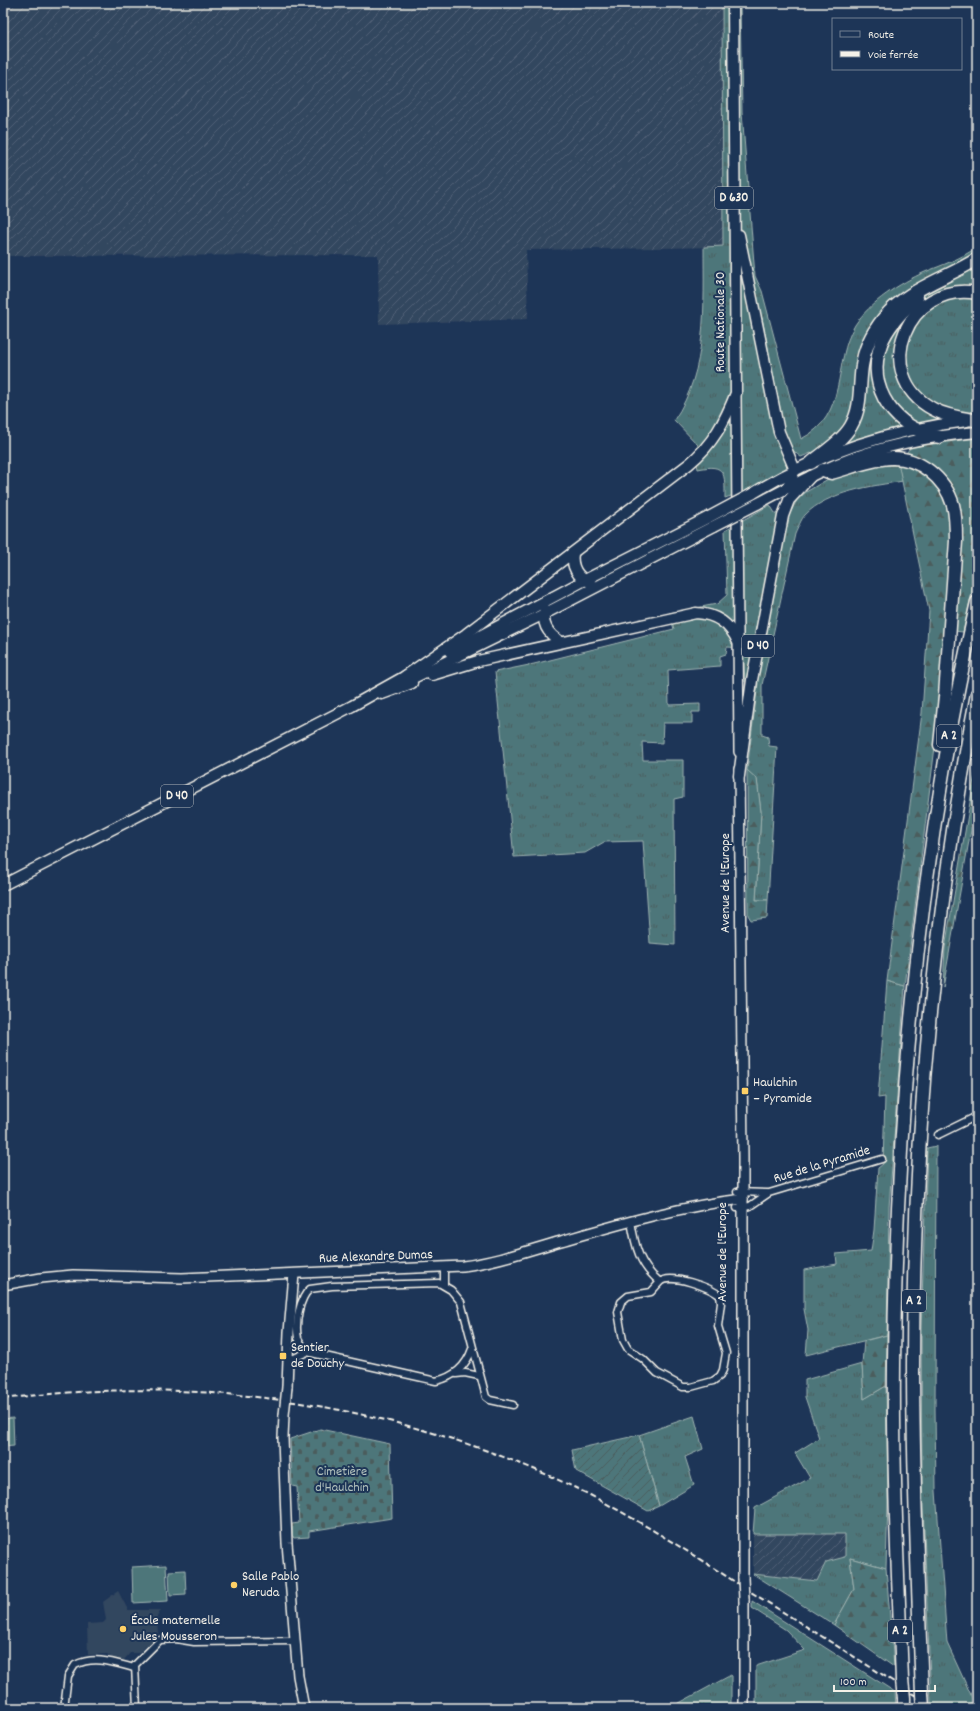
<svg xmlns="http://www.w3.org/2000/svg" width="980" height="1711" viewBox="0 0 980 1711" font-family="Dekko,sans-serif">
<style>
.built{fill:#33465f}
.industrial{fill:url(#industrial-furrows)}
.grass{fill:url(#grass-tufts);stroke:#a0b4b1}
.forest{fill:url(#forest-firs);stroke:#a0b4b1}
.cemetery{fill:url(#cemetery-stones);stroke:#a0b4b1}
.garden{fill:url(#garden-furrows);stroke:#a0b4b1}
.pitch{fill:#4d767a;stroke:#a0b4b1}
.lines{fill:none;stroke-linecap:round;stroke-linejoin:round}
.street-casing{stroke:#f4f1e8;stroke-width:9}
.secondary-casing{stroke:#f4f1e8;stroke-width:12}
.primary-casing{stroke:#f4f1e8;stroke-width:13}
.highway-casing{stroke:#f4f1e8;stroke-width:15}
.street{stroke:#1d3557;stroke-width:6}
.secondary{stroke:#1d3557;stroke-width:9}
.primary{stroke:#1d3557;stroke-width:10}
.highway{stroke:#1d3557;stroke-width:12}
.rail{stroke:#f4f1e8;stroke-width:2;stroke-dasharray:6 3;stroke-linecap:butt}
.secondary-bridge-casing{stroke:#f4f1e8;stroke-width:12;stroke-linecap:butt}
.primary-bridge-casing{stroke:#f4f1e8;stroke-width:13;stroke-linecap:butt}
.highway-bridge-casing{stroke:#f4f1e8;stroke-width:15;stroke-linecap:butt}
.secondary-bridge{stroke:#1d3557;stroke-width:9}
.primary-bridge{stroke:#1d3557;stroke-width:10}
.highway-bridge{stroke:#1d3557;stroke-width:12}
.poi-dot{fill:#ffd166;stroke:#1d3557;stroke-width:1.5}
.labels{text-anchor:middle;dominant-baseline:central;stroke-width:4;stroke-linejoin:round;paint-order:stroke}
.shield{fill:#1d3557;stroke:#b4b9bc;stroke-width:1}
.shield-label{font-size:13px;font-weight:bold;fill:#f4f1e8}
.street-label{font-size:14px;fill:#f4f1e8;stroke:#1d3557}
.poi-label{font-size:14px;fill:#f4f1e8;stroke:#1d3557;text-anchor:start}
.park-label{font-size:14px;fill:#b1c0bc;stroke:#1d3557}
</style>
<defs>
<pattern id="industrial-furrows" width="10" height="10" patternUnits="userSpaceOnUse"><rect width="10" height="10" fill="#33465f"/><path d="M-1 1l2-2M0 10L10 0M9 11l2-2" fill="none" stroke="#516176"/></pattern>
<pattern id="grass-tufts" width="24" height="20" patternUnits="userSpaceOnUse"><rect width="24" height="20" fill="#4d767a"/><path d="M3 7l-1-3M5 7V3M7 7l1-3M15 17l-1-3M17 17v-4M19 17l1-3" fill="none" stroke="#4b5d5d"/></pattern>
<pattern id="forest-firs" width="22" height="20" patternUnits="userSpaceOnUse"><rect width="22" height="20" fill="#4d767a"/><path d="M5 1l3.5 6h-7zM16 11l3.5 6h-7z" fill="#4b5d5d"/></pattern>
<pattern id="cemetery-stones" width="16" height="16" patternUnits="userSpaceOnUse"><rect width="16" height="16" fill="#4d767a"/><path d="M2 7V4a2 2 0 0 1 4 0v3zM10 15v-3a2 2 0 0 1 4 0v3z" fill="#4b5d5d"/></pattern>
<pattern id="garden-furrows" width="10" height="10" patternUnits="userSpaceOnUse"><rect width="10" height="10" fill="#4d767a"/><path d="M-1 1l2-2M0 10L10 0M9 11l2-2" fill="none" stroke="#4b5d5d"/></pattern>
</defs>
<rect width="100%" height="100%" fill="#1d3557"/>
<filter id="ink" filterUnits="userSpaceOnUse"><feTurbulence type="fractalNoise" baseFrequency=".025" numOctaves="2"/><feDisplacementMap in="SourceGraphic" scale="8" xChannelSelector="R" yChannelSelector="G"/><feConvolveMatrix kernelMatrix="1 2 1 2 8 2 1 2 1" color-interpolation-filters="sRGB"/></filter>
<g filter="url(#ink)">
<polygon class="built" points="118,1591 128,1610 161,1610 157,1617 158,1635 149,1646 146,1646 139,1653 130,1653 124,1660 115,1660 107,1654 88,1655 87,1624 103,1623 106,1620 103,1602"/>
<g class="industrial">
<polygon points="6,3 722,3 723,247 526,250 528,319 379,324 378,255 9,256"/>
<polygon points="845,1533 845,1557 826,1562 817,1581 753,1574 753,1534"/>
</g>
<g class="grass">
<path d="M 722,3 L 740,3 L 742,112 L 755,276 L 762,291 L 801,439 C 849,416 832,363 855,325 C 870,302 900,283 925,272 C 942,265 961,259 977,247 L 977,269 L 974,271 L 977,287 L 977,413 L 964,413 L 943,420 L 891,429 L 837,445 L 832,438 L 816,451 L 801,457 C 790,450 788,442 784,430 L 762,318 L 754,322 L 787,466 C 778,483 742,492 725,498 C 725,474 726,463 698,469 L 695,453 L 698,445 L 674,420 C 708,371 704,304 704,247 L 723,246 Z"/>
<path d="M 900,465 L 899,467 L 903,481 C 873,486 828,491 805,515 C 801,519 798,528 795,534 L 762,685 L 762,735 L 768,737 L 769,746 L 777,747 L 768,900 L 756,900 L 761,812 L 757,780 L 747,770 L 758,683 L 745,682 L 743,648 L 727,647 L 726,654 L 720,656 L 720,666 L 668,670 L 669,705 L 700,704 L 700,712 L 692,712 L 692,723 L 663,723 L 662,743 L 642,742 L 643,760 L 683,760 L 683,797 L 674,799 L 675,945 L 650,943 L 643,841 L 604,842 L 585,853 L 514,857 L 495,672 L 534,664 L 674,629 L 669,613 L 717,604 L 727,595 L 725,530 L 770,505 L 775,513 L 788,517 L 797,500 L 806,492 L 828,479 L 864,466 Z"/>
<polygon points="887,981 905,986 889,1207 887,1335 806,1355 808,1330 804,1309 804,1270 837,1264 836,1254 871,1251 874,1230 878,1168 883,1164 885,1097 878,1098"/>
<polygon points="936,1146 935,1409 936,1491 947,1643 977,1708 939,1708 931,1703 922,1480 921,1331 927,1148"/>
<polygon points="862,1364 864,1399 886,1386 888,1503 886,1568 850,1558 854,1589 834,1625 753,1574 817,1581 826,1562 845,1557 845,1534 753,1534 755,1508 810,1478 795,1453 819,1438 805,1397 805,1380"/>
<polygon points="694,1416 703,1449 685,1457 694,1485 659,1506 639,1435"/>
<polygon points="13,1418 14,1446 3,1447 3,1419"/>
<polygon points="752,1601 895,1692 896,1708 756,1708 756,1666 805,1650 786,1630 752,1608"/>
<polygon points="731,1675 731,1708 670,1708"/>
</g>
<g class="forest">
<polygon points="3,3 6,3 8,146 3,144"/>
<polygon points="977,438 977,569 963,632 945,630 942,691 905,986 887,981 922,713 929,611 899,467 906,453 911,447"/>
<polygon points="977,762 977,812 970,835 943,988 945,948"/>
<polygon points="747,770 757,779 761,812 756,900 768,900 767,918 751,920 748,915"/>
<polygon points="887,1335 886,1386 864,1399 862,1364 864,1341"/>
<polygon points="850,1558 886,1568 894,1667 834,1625 854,1589"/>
</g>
<polygon class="cemetery" points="320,1429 390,1444 392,1518 309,1531 309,1537 294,1538 292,1535 292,1524 299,1523 297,1487 292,1486 290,1439"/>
<polygon class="garden" points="639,1435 659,1506 648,1511 576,1471 572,1450"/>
<g class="pitch">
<polygon points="166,1565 168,1601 133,1603 132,1567"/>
<polygon points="185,1570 186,1594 170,1595 169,1571"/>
</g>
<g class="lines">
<g class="street-casing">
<g id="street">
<polyline points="938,1135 977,1116"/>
<polyline points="737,1192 767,1193"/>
<polyline points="737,1208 750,1206 769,1193 882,1159"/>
<path d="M 631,1221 C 635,1246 639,1265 660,1282 C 670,1273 711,1287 720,1296 L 721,1303 L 718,1326 L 726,1353 L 723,1370 L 720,1376 L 713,1381 L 691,1387 L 683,1387 L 657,1373 L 643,1359 L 628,1349 L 623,1340 L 618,1312 L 621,1302 L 628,1296 L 651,1292 L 660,1282"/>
<polyline points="444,1285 444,1268"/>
<path d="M 307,1352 C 304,1347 300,1343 298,1338 C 295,1324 299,1298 310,1289 L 332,1286 L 439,1283 L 451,1290 L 461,1302 L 486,1397 L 490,1400 L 513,1405"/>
<path d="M 288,1361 L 307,1352 L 436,1381 C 454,1377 466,1367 472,1349"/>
<polyline points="456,1374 465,1373 479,1376"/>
<path d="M 64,1708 L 68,1676 L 75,1665 C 95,1655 115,1663 134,1668"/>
<polyline points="137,1708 135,1665 160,1640 176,1639 194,1642 295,1641"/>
</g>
</g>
<g class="secondary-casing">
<g id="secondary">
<polyline points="736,395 739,752"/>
<polyline points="739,769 743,1158 743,1578"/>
<path d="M 3,1285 L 41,1278 L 73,1275 L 182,1278 L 463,1266 C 496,1262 529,1250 561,1241 C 620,1224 681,1206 743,1199"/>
<polyline points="287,1387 289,1332 294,1274"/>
<polyline points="284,1415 283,1438 287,1543 298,1676 304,1708"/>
<polyline points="744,1599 744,1708"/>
</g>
</g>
<g class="primary-casing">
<g id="primary">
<polyline points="739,235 779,432 795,470 787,488"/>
<path d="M 752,494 C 818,453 890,430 967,421"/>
<path d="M 757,504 C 783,490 809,476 837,464 C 881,446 930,436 977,432"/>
<path d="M 573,553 C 571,566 577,578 590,582"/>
<path d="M 545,609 C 541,624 548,634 561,642"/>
<polyline points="450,652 585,580 709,517"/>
<path d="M 432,675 L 478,661 L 696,613 C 716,614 730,624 738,642"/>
<path d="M 405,676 L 466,634 L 689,464 C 713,444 725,421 736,393 L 733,3"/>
<polyline points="405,682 544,614 714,526"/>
<polyline points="382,694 412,683"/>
<polyline points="739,776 752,680 783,516 789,500 811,476"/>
<polyline points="3,885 352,706 411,673"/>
</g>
</g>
<g class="highway-casing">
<g id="highway">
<path d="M 917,298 C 902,311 888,326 881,344 C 865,389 896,430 940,437"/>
<path d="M 974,420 C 961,418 946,416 933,409 C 869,375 907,280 977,293"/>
<path d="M 811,463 C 824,452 842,441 851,426 C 862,407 859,386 862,366 C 864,349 872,333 883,319 C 906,289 946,279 977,259"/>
<path d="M 823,470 L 831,473 C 850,468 871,459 891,458 C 919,457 945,478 953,505 C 956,516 956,529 956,541 L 945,696 L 940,745"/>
<path d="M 902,1680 C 898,1575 893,1470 894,1365 C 896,1109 919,852 977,602"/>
<path d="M 922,1694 C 918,1585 913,1476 913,1366 C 913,1141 933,915 977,694"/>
<polyline points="904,1698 904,1708"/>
</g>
</g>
<use href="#street" class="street"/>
<use href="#secondary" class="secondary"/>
<use href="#primary" class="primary"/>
<use href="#highway" class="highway"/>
<path class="rail" d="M 3,1399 C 202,1373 410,1405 590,1495 C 644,1523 695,1556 746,1589 C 809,1628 872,1668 935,1708"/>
<g class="secondary-bridge-casing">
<g id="secondary-bridge">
<polyline points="284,1415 287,1387"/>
<polyline points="743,1578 744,1599"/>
</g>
</g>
<g class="primary-bridge-casing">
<g id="primary-bridge">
<polyline points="709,517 752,494"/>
<polyline points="714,526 757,504"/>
</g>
</g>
<g class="highway-bridge-casing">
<g id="highway-bridge">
<polyline points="902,1680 904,1698"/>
<polyline points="922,1694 923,1708"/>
</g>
</g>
<use href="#secondary-bridge" class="secondary-bridge"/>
<use href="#primary-bridge" class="primary-bridge"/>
<use href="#highway-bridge" class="highway-bridge"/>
</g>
</g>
<g class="poi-dot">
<rect x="741" y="1087" width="8" height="8" rx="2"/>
<rect x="279" y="1352" width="8" height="8" rx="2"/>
<circle cx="234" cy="1585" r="4"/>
<circle cx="123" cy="1629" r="4"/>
</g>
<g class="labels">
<g class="shield">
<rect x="715" y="187" width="38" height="22" rx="3"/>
<rect x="742" y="635" width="32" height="22" rx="3"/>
<rect x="937" y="725" width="24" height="22" rx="3"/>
<rect x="161" y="785" width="32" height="22" rx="3"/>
<rect x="902" y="1290" width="24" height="22" rx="3"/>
<rect x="888" y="1620" width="24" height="22" rx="3"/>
</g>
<g class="shield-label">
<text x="734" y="198">D 630</text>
<text x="758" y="646">D 40</text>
<text x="949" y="736">A 2</text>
<text x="177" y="796">D 40</text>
<text x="914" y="1301">A 2</text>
<text x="900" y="1631">A 2</text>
</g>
<g class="street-label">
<text transform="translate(721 322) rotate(-90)">Route Nationale 30</text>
<text transform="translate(726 883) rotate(-90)">Avenue de l'Europe</text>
<text transform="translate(822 1165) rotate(-17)">Rue de la Pyramide</text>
<text transform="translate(723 1252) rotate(-90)">Avenue de l'Europe</text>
<text transform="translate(376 1257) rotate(-2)">Rue Alexandre Dumas</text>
</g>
<g class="poi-label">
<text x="753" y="1083">Haulchin<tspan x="753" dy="16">– Pyramide</tspan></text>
<text x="291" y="1348">Sentier<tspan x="291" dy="16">de Douchy</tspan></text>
<text x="242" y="1577">Salle Pablo<tspan x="242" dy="16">Neruda</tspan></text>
<text x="131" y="1621">École maternelle<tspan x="131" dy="16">Jules Mousseron</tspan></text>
</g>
<g class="park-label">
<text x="342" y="1472">Cimetière<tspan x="342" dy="16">d'Haulchin</tspan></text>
</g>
</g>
<rect width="980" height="1711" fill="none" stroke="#1d3557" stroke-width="16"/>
<rect x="8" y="8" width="964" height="1695" fill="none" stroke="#f4f1e8" stroke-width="1.5" filter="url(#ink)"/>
<rect x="832" y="18" width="130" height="52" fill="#1d3557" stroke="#738091"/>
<rect x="840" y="31" width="20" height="6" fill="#1d3557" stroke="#738091"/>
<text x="868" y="38" font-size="12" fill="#f4f1e8">Route</text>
<rect x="840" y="51" width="20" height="6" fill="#f4f1e8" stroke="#738091"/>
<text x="868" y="58" font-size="12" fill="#f4f1e8">Voie ferrée</text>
<path d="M834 1685v6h101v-6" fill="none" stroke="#f4f1e8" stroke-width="2"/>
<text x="840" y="1685" font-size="12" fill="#f4f1e8" stroke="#1d3557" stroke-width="3" paint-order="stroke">100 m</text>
</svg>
